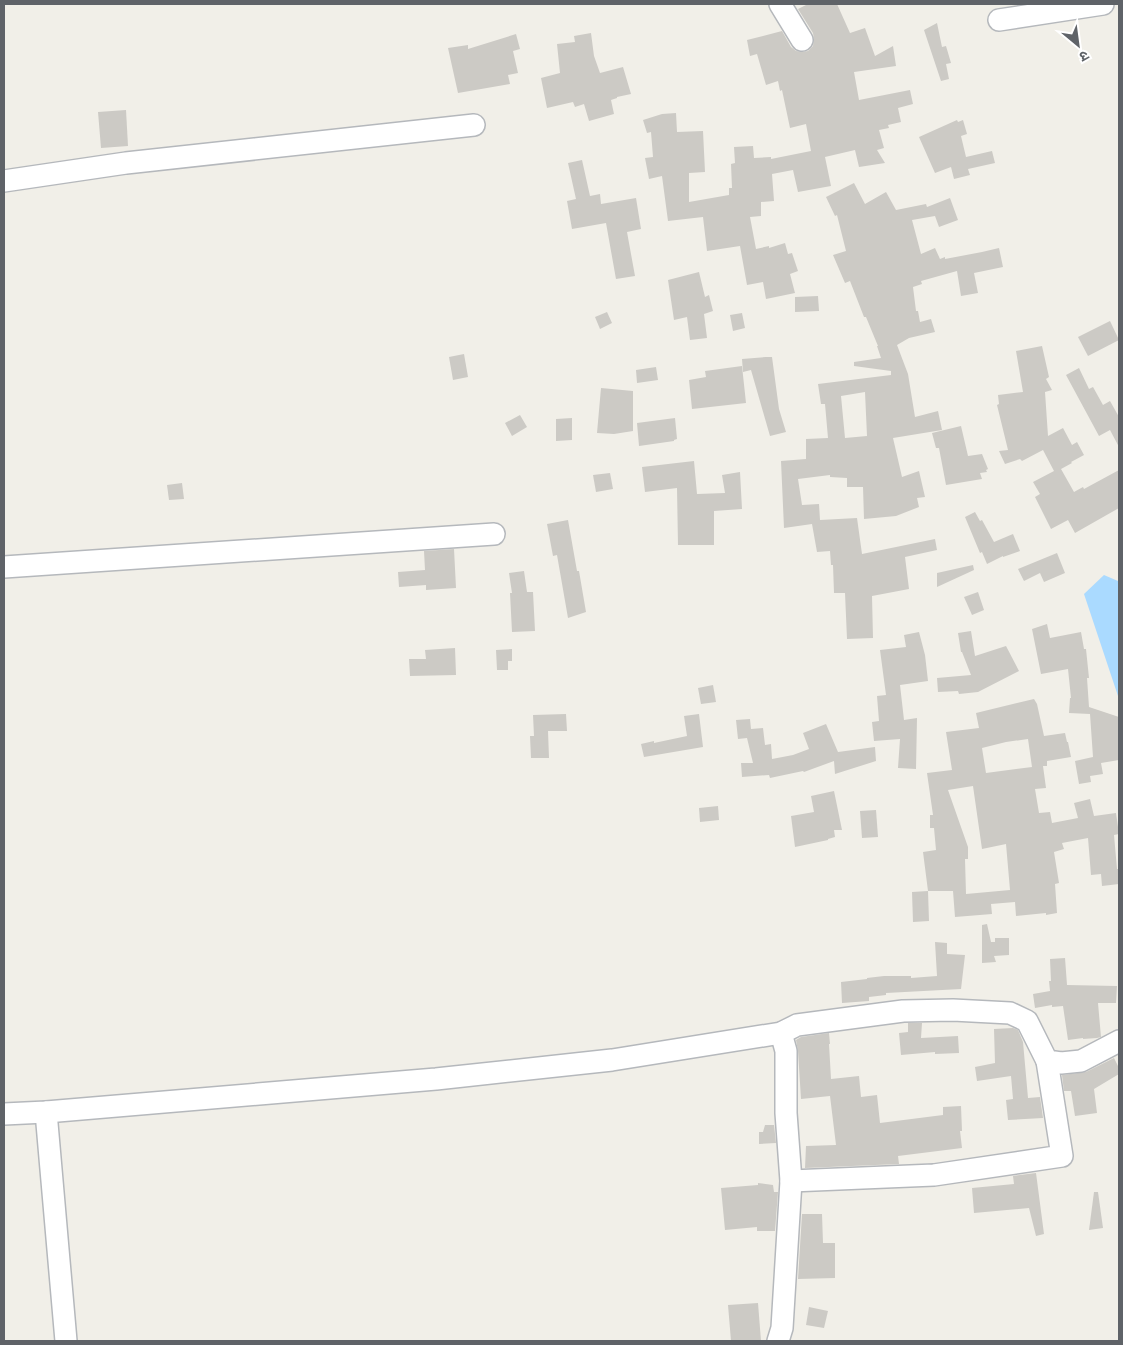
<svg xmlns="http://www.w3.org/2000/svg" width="1123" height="1345" viewBox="0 0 1123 1345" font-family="'IBM Plex Sans','Noto Sans Devanagari',sans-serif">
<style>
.water{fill:#aadaff}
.building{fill:#cccac5;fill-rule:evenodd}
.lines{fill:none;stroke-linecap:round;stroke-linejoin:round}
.minor-casing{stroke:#b5b8bc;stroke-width:24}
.minor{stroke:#fff;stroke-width:21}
</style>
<rect width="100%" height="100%" fill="#f1efe8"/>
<polygon class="water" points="1104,575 1118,581 1119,584 1119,699 1084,594"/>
<g class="building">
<polygon points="808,4 837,4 850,33 865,28 875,56 893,46 896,66 854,72 859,100 910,90 913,104 898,108 901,122 888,125 889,128 879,130 884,148 877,150 885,163 859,167 855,150 825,157 831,186 798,192 793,170 772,174 774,201 761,202 761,216 750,217 756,249 769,246 769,248 785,243 788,254 792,253 798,271 790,274 795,293 766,299 763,282 747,285 740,246 707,251 703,217 668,221 662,176 649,179 645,158 653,157 651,132 647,133 643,120 662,114 676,113 677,132 703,131 705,172 689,173 689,202 729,195 729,188 732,188 731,164 735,163 734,147 753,146 754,158 771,157 771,159 811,151 806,124 790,128 782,90 780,91 778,81 766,85 757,54 750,56 747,40 782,31 791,47 796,51 802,52 808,51 813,46 814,39 813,33 798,9"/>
<polygon points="937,23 942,47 946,46 951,63 946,64 949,79 941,81 924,30"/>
<polygon points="591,33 594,56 600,73 623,67 631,94 617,97 617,98 611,100 614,114 589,121 584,104 575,107 573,102 547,108 541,78 560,73 557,44 575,42 574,36"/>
<polygon points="516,34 520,49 513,51 518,73 508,75 510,84 458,93 448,48 468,45 468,49"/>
<polygon points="126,110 128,146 101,148 98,112"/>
<polygon points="957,120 958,122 963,120 967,134 961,136 966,157 992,151 995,163 968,169 970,175 954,179 951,167 935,173 919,137"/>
<polygon points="582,160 590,196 600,194 601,204 636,198 641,229 627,232 635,276 616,279 606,223 572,229 567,201 576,199 568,163"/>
<path d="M 854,183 L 865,204 L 886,192 L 896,210 L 926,204 L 927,207 L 950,198 L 958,220 L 939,227 L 935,216 L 912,220 L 921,254 L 935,248 L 940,259 L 945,257 L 945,259 L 982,252 L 999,248 L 1003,267 L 974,273 L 978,293 L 961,296 L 957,271 L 921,281 L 922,284 L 913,287 L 916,311 L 918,311 L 920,322 L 931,319 L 935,332 L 909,338 L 897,345 L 908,374 L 915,417 L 938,411 L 942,430 L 893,438 L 902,477 L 919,471 L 925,497 L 917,498 L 919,507 L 896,516 L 864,519 L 863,487 L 847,487 L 847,478 L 830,477 L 830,475 L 798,479 L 802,505 L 819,504 L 820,520 L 857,518 L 862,554 L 935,539 L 937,550 L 905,557 L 909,589 L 872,596 L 873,638 L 847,639 L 845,593 L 834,593 L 833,565 L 831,565 L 830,551 L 817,552 L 812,524 L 784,528 L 781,461 L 806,459 L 806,439 L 828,438 L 825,404 L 821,404 L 818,384 L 891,375 L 891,371 L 854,366 L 854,362 L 881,358 L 877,346 L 878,346 L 866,317 L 864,317 L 850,281 L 845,283 L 833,255 L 846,251 L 837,215 L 835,216 L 826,197 ZM 865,392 L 867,436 L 845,438 L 841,396 Z"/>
<polygon points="699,272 705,297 709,295 713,311 704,314 707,338 690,340 687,317 674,320 668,280"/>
<polygon points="818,296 819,311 795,312 795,297"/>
<polygon points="607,312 612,323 600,329 595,317"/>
<polygon points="742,313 745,328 733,331 730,315"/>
<polygon points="1110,321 1119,340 1088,356 1078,337"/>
<polygon points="1042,346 1049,377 1046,379 1052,390 1045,392 1048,436 1063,428 1072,445 1077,442 1084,455 1071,462 1072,463 1061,469 1074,492 1083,487 1084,489 1119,470 1119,508 1075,533 1068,520 1051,529 1035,497 1040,494 1033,482 1054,471 1043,450 1022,461 1020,459 1005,464 999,451 1008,450 997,405 999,404 998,395 1023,392 1016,351"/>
<polygon points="464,354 468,377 453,380 449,357"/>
<polygon points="766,357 772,357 779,409 786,432 770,436 751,370 743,372 742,359"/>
<polygon points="742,366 746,403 692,409 689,380 706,377 705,371"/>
<polygon points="656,367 658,380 637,383 636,370"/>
<polygon points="1079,368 1089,389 1093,387 1103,405 1110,401 1119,417 1119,447 1110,430 1099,436 1066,375"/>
<polygon points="601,388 633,391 633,431 614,434 597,433"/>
<polygon points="520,415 527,427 512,436 505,423"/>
<polygon points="572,418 572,440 556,441 556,419"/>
<polygon points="675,418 677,439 674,440 674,441 639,446 637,423"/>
<polygon points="961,426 968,456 982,454 988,469 986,470 987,472 980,473 982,479 946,485 939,448 936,448 932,433"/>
<polygon points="694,461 697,494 725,493 722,475 740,472 742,509 714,511 714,545 678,545 677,488 645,492 642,467"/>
<polygon points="610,473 613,489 596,492 593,475"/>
<polygon points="182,483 184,499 169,500 167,485"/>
<polygon points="975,512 980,521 982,520 994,542 1013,534 1020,551 1003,557 1003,556 987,564 982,552 980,553 965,517"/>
<polygon points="568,520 577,571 579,571 586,612 568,618 557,555 553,556 547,524"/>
<polygon points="454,549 456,588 426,590 426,585 399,587 398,572 425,570 424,551"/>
<polygon points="1057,553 1065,573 1044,582 1040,573 1024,581 1018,569"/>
<polygon points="973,565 974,570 937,587 937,573"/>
<polygon points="524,571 527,592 533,592 535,631 512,632 510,593 512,593 509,573"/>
<polygon points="978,592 984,610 972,615 964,597"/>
<polygon points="1047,624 1050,638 1081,632 1084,649 1086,649 1089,678 1087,678 1089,707 1119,717 1119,760 1101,763 1103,774 1090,776 1091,782 1079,784 1075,761 1093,757 1090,714 1069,713 1070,698 1071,698 1068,669 1041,674 1032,629"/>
<polygon points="971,631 975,656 1006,646 1019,671 978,692 959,694 958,691 938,692 937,678 971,675 962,652 961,652 958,633"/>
<polygon points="919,632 925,655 928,681 900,685 904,720 917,718 916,769 898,768 900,739 874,741 872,722 879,721 877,696 886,695 880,650 906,647 904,635"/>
<polygon points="455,648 456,675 410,676 409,659 426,659 425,650"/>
<polygon points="512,649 512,661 508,661 508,670 497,670 496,650"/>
<polygon points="713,685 716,702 701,704 698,688"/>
<path d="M 1034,699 L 1037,704 L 1044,736 L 1065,733 L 1067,742 L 1068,742 L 1071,757 L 1047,761 L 1047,766 L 1043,766 L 1046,788 L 1035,789 L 1039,813 L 1050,812 L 1052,823 L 1078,818 L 1074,803 L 1090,799 L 1094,816 L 1116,813 L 1119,834 L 1114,835 L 1117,869 L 1119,869 L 1119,884 L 1102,886 L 1101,874 L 1091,875 L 1088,838 L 1062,843 L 1064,849 L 1054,852 L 1059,883 L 1055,884 L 1057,913 L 1046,915 L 1046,913 L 1016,916 L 1015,902 L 991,904 L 992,914 L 955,917 L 953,891 L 928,891 L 923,852 L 936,850 L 934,828 L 930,828 L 930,815 L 933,815 L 927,773 L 952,770 L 946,732 L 979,728 L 976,713 ZM 1028,739 L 1032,767 L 986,773 L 982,748 L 1006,742 ZM 973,786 L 982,849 L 1006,844 L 1010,890 L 966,894 L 965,859 L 968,859 L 968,847 L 948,790 Z"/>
<polygon points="566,714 567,731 548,731 549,758 531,758 530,736 534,736 533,715"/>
<polygon points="699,714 703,747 644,757 641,744 654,741 654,743 687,736 684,716"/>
<polygon points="750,719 751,729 763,728 765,745 771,744 772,759 793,755 809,749 803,733 826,724 838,752 875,747 876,761 835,774 834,761 804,772 803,771 770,778 769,775 742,777 741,763 753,763 747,738 738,739 736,720"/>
<polygon points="834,791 842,830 834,830 835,837 828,839 828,840 795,847 791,816 814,812 811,796"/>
<polygon points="718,806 719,820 700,822 699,808"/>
<polygon points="876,810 878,837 862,838 860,811"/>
<polygon points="928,891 929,921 913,922 912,892"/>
<polygon points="987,924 991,942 995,942 995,938 1009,938 1009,955 994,956 996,962 982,963 982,925"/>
<polygon points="935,942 947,943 947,954 965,955 961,989 886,993 886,995 869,997 869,1001 842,1003 841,982 867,979 867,978 884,976 911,976 911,978 937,976"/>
<polygon points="1065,958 1067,985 1117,986 1116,1003 1098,1003 1101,1037 1097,1038 1083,1039 1083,1038 1068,1040 1063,1006 1052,1007 1052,1005 1035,1008 1033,994 1050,991 1049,981 1051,981 1050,959"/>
<polygon points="908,1023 922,1023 921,1038 958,1036 959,1053 935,1054 935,1052 901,1055 899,1033 908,1032"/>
<polygon points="1013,1028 1018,1030 1023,1042 1028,1098 1040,1097 1043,1118 1008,1120 1006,1100 1013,1099 1011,1076 977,1081 975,1067 995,1063 994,1029"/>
<polygon points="829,1033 830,1044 829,1044 831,1079 859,1076 861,1097 877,1095 880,1123 943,1115 943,1107 961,1106 962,1131 960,1131 962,1148 898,1156 899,1164 805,1168 806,1146 836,1145 830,1096 801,1099 798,1051 796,1040 801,1037"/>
<polygon points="1114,1058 1119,1068 1119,1074 1094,1089 1097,1113 1075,1116 1071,1091 1064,1091 1062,1075 1086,1072"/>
<polygon points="765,1125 774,1125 776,1143 759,1144 759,1132 763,1132"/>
<polygon points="1036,1173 1044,1234 1036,1236 1029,1208 974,1213 972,1188 1014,1184 1013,1176"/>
<polygon points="758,1183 773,1185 774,1192 778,1192 775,1231 757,1231 757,1227 725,1230 721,1188 758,1185"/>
<polygon points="1094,1192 1098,1192 1103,1228 1089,1230"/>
<polygon points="802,1214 822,1214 823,1243 835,1243 835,1278 798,1279"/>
<polygon points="758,1303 761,1341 731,1341 728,1305"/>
<polygon points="809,1307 828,1311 824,1328 806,1325"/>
</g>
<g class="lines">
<g class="minor-casing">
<g id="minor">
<polyline points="780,4 802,40"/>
<polyline points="999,20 1103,4"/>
<polyline points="4,181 126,163 474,125"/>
<polyline points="4,567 494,534"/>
<polyline points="46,1112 66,1341"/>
<polyline points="4,1114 46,1112 436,1079 612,1060 781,1033 797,1025 903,1011 953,1010 1010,1013 1027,1021 1047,1061 1061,1063 1081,1061 1119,1041"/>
<polyline points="791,1181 934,1175 1062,1156 1047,1061"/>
<polyline points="778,1341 782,1328 791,1181 786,1113 786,1051 781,1033"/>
</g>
</g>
<use href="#minor" class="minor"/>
</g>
<rect width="1123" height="1345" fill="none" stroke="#5f6368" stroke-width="10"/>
<g transform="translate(1078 45) rotate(151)" stroke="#ffffff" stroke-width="4" paint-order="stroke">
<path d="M0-4L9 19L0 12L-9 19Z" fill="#5f6368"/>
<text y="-8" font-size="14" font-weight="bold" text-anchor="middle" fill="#5f6368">उ</text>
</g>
</svg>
